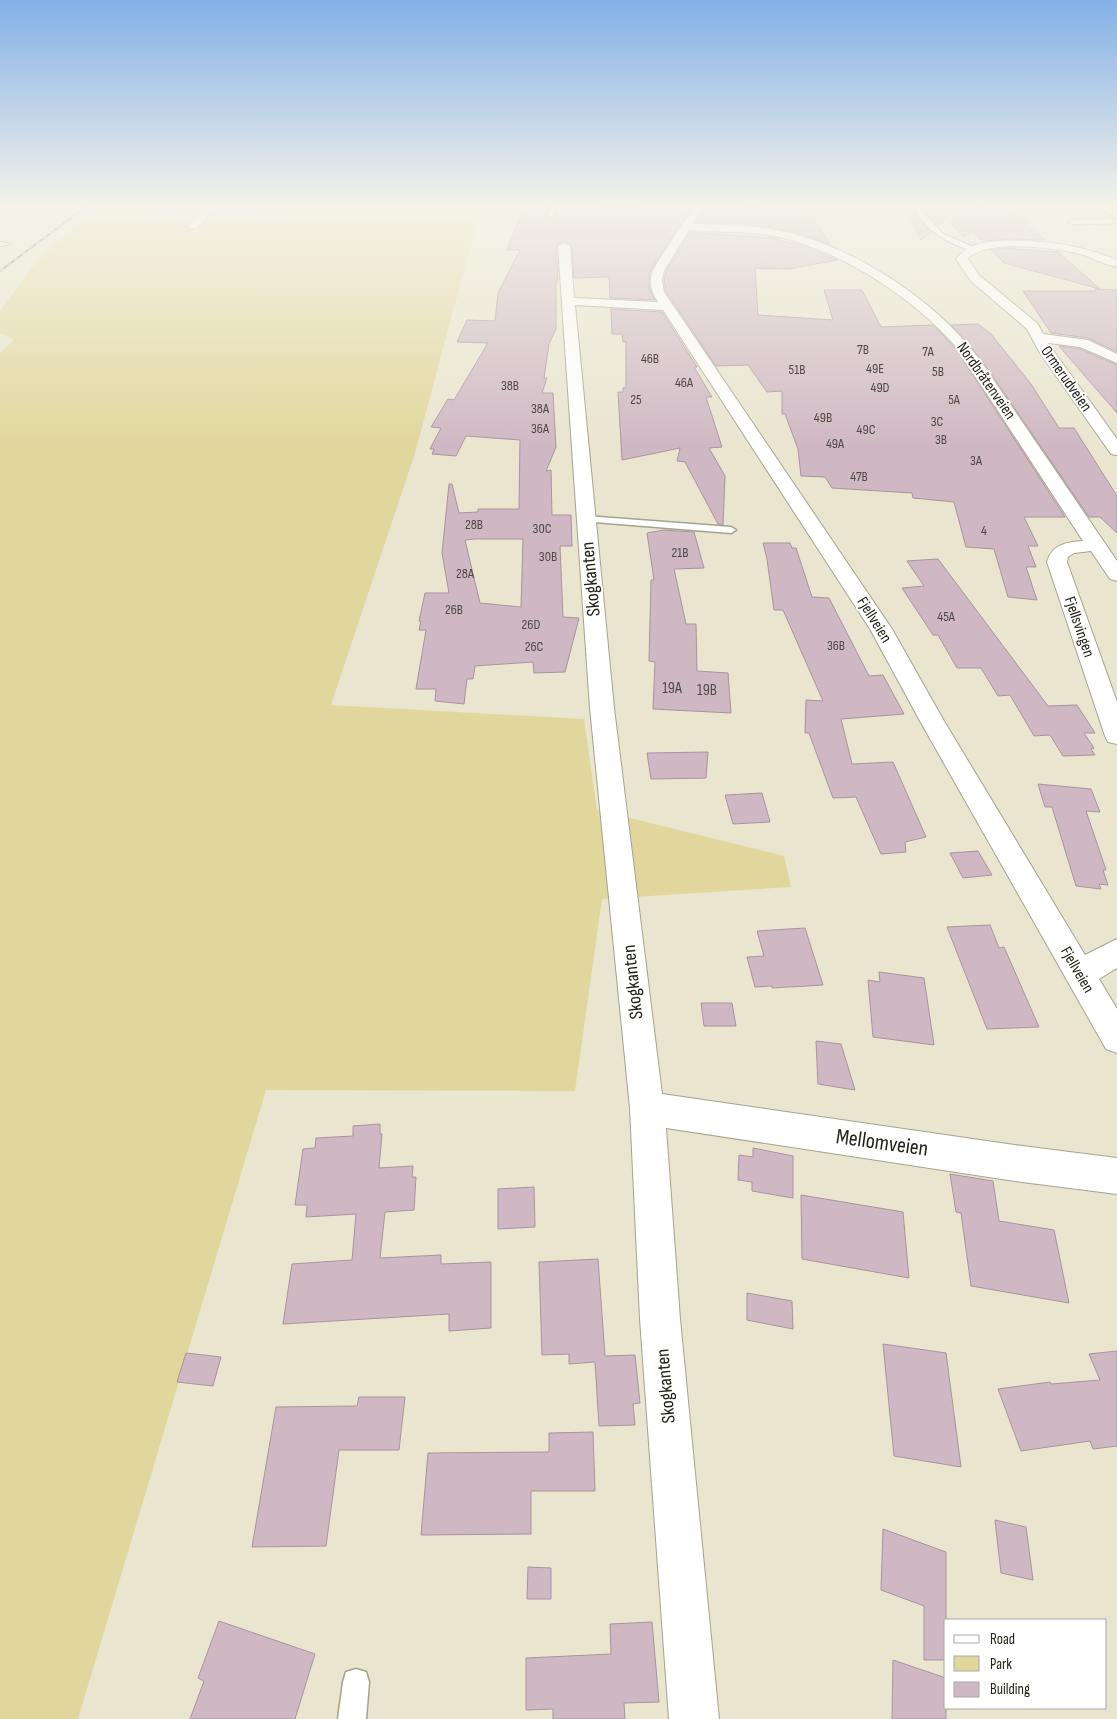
<svg xmlns="http://www.w3.org/2000/svg" width="1117" height="1719" viewBox="0 0 1117 1719" font-family="'Sofia Sans Condensed',sans-serif">
<style>
.green{fill:#e1d79c}
.building{fill:#cfb8c3;stroke:#a9939e;fill-rule:evenodd}
.lines{fill:none;stroke-linecap:round;stroke-linejoin:round}
.service-casing{stroke:#a5a28d;stroke-width:3}
.minor-casing{stroke:#a5a28d;stroke-width:2}
.service{fill:#fff;fill-rule:evenodd}
.minor{fill:#fff;fill-rule:evenodd}
.rail-casing{stroke:#686658;stroke-width:2}
.rail{stroke:#fff;stroke-width:1;stroke-dasharray:4.5;stroke-linecap:butt}
.labels{text-anchor:middle;dominant-baseline:central;stroke-width:4;stroke-linejoin:round;paint-order:stroke}
.far-number-label{font-size:14px;fill:#4e4844}
.far-street-label{font-size:16px;fill:#232219;stroke:#fff}
.number-label{font-size:16px;fill:#4e4844}
.street-label{font-size:19px;fill:#232219;stroke:#fff}
.near-street-label{font-size:22px;fill:#232219;stroke:#fff}
</style>
<rect width="100%" height="100%" fill="#e9e5cf"/>
<polygon class="green" points="103,206 148,206 133,221 291,221 301,206 486,206 474,233 415,453 331,705 584,719 597,810 784,856 791,887 602,899 575,1091 266,1090 78,1719 0,1719 0,353 14,340 6,335 0,334 0,311 37,261 61,238"/>
<g class="building">
<path d="M 525,206 L 550,206 L 546,215 L 548,218 L 554,217 L 560,206 L 691,208 L 650,271 L 649,288 L 655,300 L 610,298 L 609,277 L 574,278 L 572,246 L 563,241 L 556,246 L 558,278 L 556,284 L 556,329 L 549,344 L 544,378 L 547,378 L 542,393 L 553,393 L 556,447 L 546,471 L 551,470 L 552,515 L 571,515 L 572,546 L 560,546 L 563,617 L 579,618 L 565,672 L 534,673 L 533,662 L 475,666 L 473,679 L 467,679 L 464,704 L 435,701 L 436,689 L 416,689 L 426,630 L 419,630 L 421,621 L 419,621 L 425,593 L 449,593 L 442,553 L 449,484 L 452,484 L 459,513 L 478,512 L 478,509 L 519,509 L 520,440 L 466,436 L 456,456 L 432,454 L 434,449 L 430,449 L 441,428 L 431,427 L 448,399 L 454,400 L 488,343 L 457,342 L 467,320 L 495,321 L 498,293 L 520,250 L 507,250 ZM 475,539 L 523,539 L 521,607 L 480,603 L 465,540 Z"/>
<polygon points="805,206 831,245 805,235 776,228 745,224 696,222 705,208"/>
<polygon points="1007,206 1045,240 1013,239 982,241 973,232 963,237 947,218 938,225 924,209"/>
<polygon points="905,210 914,210 923,224 931,232 921,240"/>
<polygon points="690,232 772,238 807,247 837,260 789,269 755,268 758,315 833,320 824,290 862,290 881,327 932,325 939,331 956,349 1065,517 1024,517 1038,546 1028,546 1036,567 1026,567 1037,600 1008,597 994,549 966,547 954,502 913,498 912,493 832,488 825,477 801,476 798,449 785,414 782,414 782,391 767,392 748,365 716,366 666,291 664,280 666,272"/>
<polygon points="1004,248 1058,252 1100,289 1004,263 991,250"/>
<polygon points="1095,289 1117,290 1117,352 1088,338 1051,333 1023,291 1095,291"/>
<polygon points="611,309 662,312 697,367 694,367 712,397 706,397 722,447 709,448 725,476 723,525 718,524 685,462 677,461 680,448 622,460 618,392 623,392 623,388 626,388 626,342 623,342 622,334 612,334"/>
<polygon points="978,324 991,334 1031,384 1059,428 1074,428 1117,496 1117,533 1100,517 1089,517 981,359 951,325"/>
<polygon points="1059,346 1080,349 1117,365 1117,413"/>
<polygon points="664,530 694,532 704,568 674,569 686,624 696,624 697,671 728,673 731,713 653,709 655,662 649,661 651,580 654,580 647,533"/>
<polygon points="763,543 790,543 792,548 796,548 812,597 829,598 869,676 883,675 904,714 841,719 852,764 893,762 926,837 905,842 906,852 881,854 856,797 833,798 809,733 805,733 806,700 823,701 783,610 774,610 767,559"/>
<polygon points="938,559 1048,706 1077,705 1095,733 1084,733 1094,748 1091,749 1095,755 1063,756 1050,735 1034,736 1010,695 998,696 981,668 957,668 938,635 933,635 902,588 924,586 907,561"/>
<polygon points="708,752 706,778 651,779 647,753"/>
<polygon points="1038,784 1091,789 1100,812 1086,811 1106,870 1103,870 1108,885 1099,884 1101,889 1076,886 1052,807 1045,807"/>
<polygon points="762,793 770,822 733,824 725,795"/>
<polygon points="978,851 992,875 963,878 950,853"/>
<polygon points="990,925 999,948 1004,947 1039,1027 987,1029 947,927"/>
<polygon points="805,928 823,985 772,988 772,986 755,987 747,957 764,956 757,931"/>
<polygon points="879,972 924,978 934,1045 873,1037 868,980 880,982"/>
<polygon points="701,1003 732,1003 736,1026 704,1026"/>
<polygon points="816,1041 841,1044 855,1090 818,1084"/>
<polygon points="380,1124 380,1134 382,1134 379,1168 413,1166 412,1177 416,1177 414,1210 385,1212 380,1258 441,1255 441,1264 491,1262 491,1328 449,1331 449,1314 283,1324 292,1264 352,1260 356,1214 306,1217 307,1205 295,1205 303,1149 315,1148 316,1138 353,1136 353,1126"/>
<polygon points="753,1148 793,1156 793,1198 752,1191 752,1182 738,1180 739,1155 753,1157"/>
<polygon points="950,1174 993,1181 999,1221 1054,1230 1069,1303 971,1286 961,1213 956,1212"/>
<polygon points="534,1187 535,1227 498,1229 498,1189"/>
<polygon points="801,1195 903,1212 909,1278 802,1259"/>
<polygon points="598,1259 605,1356 635,1355 640,1403 633,1404 635,1425 599,1426 595,1362 569,1364 569,1354 542,1355 539,1262"/>
<polygon points="747,1293 792,1301 793,1329 747,1320"/>
<polygon points="883,1344 946,1353 961,1467 894,1456"/>
<polygon points="1117,1351 1117,1446 1093,1449 1090,1441 1021,1451 998,1389 1050,1382 1051,1384 1100,1380 1089,1354"/>
<polygon points="186,1353 221,1357 213,1386 177,1382"/>
<polygon points="359,1397 405,1397 399,1450 339,1450 326,1546 252,1547 276,1407 357,1406"/>
<polygon points="593,1432 595,1491 531,1491 531,1534 421,1535 428,1453 549,1452 549,1433"/>
<polygon points="995,1520 1026,1527 1033,1580 1001,1573"/>
<polygon points="883,1529 946,1552 946,1660 924,1660 924,1606 881,1590"/>
<polygon points="528,1567 551,1568 551,1599 527,1599"/>
<polygon points="219,1621 315,1654 295,1719 190,1719 204,1681 198,1678"/>
<polygon points="652,1622 659,1702 624,1703 625,1719 553,1719 553,1709 526,1710 526,1658 611,1654 610,1624"/>
<polygon points="893,1660 946,1678 946,1719 892,1719"/>
</g>
<g class="lines">
<g class="service-casing">
<g id="service">
<polygon points="552,206 558,206 552,216 548,216"/>
<path d="M 914,206 L 918,206 L 942,233 L 977,249 L 974,251 C 949,244 924,231 914,206 Z"/>
<polygon points="1099,206 1106,206 1117,213 1117,218"/>
<polygon points="1117,219 1117,223 1072,224 1069,222 1072,220"/>
<polygon points="0,242 11,244 0,246"/>
<polygon points="586,516 731,527 736,530 731,533 582,521 582,517"/>
<polygon points="356,1669 366,1672 369,1682 366,1719 338,1719 343,1682 346,1672"/>
</g>
</g>
<g class="minor-casing">
<g id="minor">
<polygon points="206,206 217,206 197,228 189,228 188,226 189,224"/>
<path d="M 694,206 L 704,206 L 693,224 C 721,225 749,225 776,230 C 851,244 935,299 980,360 L 1117,561 L 1117,581 L 1110,579 L 1091,551 L 1074,553 L 1068,557 L 1067,562 L 1117,702 L 1117,744 L 1108,742 L 1105,736 L 1047,562 C 1052,544 1067,542 1083,541 L 957,348 C 916,300 846,254 784,238 C 754,231 721,232 689,230 L 664,271 L 662,280 L 664,292 L 892,629 L 944,721 L 1085,955 L 1117,939 L 1117,968 L 1099,979 L 1117,1009 L 1117,1053 L 1106,1049 L 920,721 L 870,629 L 663,310 L 575,305 L 614,708 L 662,1094 L 1022,1146 L 1117,1158 L 1117,1194 L 1022,1182 L 666,1128 L 680,1319 L 719,1719 L 669,1719 L 640,1319 L 630,1108 L 590,708 L 558,246 L 564,243 L 570,246 L 574,298 L 658,302 C 651,291 649,284 652,271 Z"/>
<path d="M 997,241 C 1039,239 1078,244 1117,260 L 1117,267 C 1103,264 1091,257 1077,253 C 1052,248 986,238 968,259 L 979,275 L 1038,324 L 1043,334 L 1088,340 L 1117,354 L 1117,363 L 1080,347 L 1048,343 L 1117,439 L 1117,455 L 1111,454 L 1040,353 L 1027,329 L 971,281 L 956,259 C 967,245 980,243 997,241 Z"/>
</g>
</g>
<use href="#service" class="service"/>
<use href="#minor" class="minor"/>
<g class="rail-casing">
<polyline id="rail" points="0,271 87,206"/>
</g>
<use href="#rail" class="rail"/>
</g>
<linearGradient id="sky" x2="0" y2="1"><stop stop-color="#83b0e7"/><stop offset="0.46" stop-color="#f5f3e9"/><stop offset="1" stop-color="#f5f3e9" stop-opacity="0"/></linearGradient>
<rect width="1117" height="447" fill="url(#sky)"/>
<g class="labels">
<g class="far-number-label">
<text x="863" y="349">7B</text>
<text x="928" y="351">7A</text>
<text x="650" y="358">46B</text>
<text x="875" y="368">49E</text>
<text x="797" y="369">51B</text>
<text x="938" y="371">5B</text>
<text x="684" y="382">46A</text>
<text x="510" y="385">38B</text>
<text x="880" y="387">49D</text>
<text x="636" y="399">25</text>
<text x="954" y="399">5A</text>
<text x="540" y="408">38A</text>
<text x="823" y="417">49B</text>
<text x="937" y="421">3C</text>
<text x="540" y="428">36A</text>
<text x="866" y="429">49C</text>
<text x="941" y="439">3B</text>
<text x="835" y="443">49A</text>
<text x="976" y="460">3A</text>
<text x="859" y="476">47B</text>
<text x="474" y="524">28B</text>
<text x="542" y="528">30C</text>
<text x="984" y="530">4</text>
<text x="680" y="552">21B</text>
<text x="548" y="556">30B</text>
<text x="465" y="573">28A</text>
<text x="454" y="609">26B</text>
<text x="946" y="616">45A</text>
<text x="531" y="624">26D</text>
<text x="836" y="645">36B</text>
<text x="534" y="646">26C</text>
</g>
<g class="far-street-label">
<text transform="translate(1066 379) rotate(55)">Ormerudveien</text>
<text transform="translate(986 381) rotate(55)">Nordbråtenveien</text>
<text transform="translate(874 620) rotate(58)">Fjellveien</text>
<text transform="translate(1079 627) rotate(71)">Fjellsvingen</text>
<text transform="translate(1077 970) rotate(60)">Fjellveien</text>
</g>
<g class="number-label">
<text x="672" y="688">19A</text>
<text x="707" y="690">19B</text>
</g>
<g class="street-label">
<text transform="translate(591 579) rotate(-95)">Skogkanten</text>
<text transform="translate(633 982) rotate(-96)">Skogkanten</text>
<text transform="translate(666 1386) rotate(-95)">Skogkanten</text>
</g>
<g class="near-street-label">
<text transform="translate(882 1143) rotate(8)">Mellomveien</text>
</g>
</g>
<rect x="944" y="1619" width="162" height="90" fill="#ffffff" stroke="#a7a7a3"/>
<rect x="954" y="1635" width="25" height="8" fill="#ffffff" stroke="#a7a7a3"/>
<text x="990" y="1644" font-size="15" fill="#232219">Road</text>
<rect x="954" y="1656" width="25" height="15" fill="#e1d79c" stroke="#a7a7a3"/>
<text x="990" y="1669" font-size="15" fill="#232219">Park</text>
<rect x="954" y="1682" width="25" height="15" fill="#cfb8c3" stroke="#a7a7a3"/>
<text x="990" y="1694" font-size="15" fill="#232219">Building</text>
</svg>
